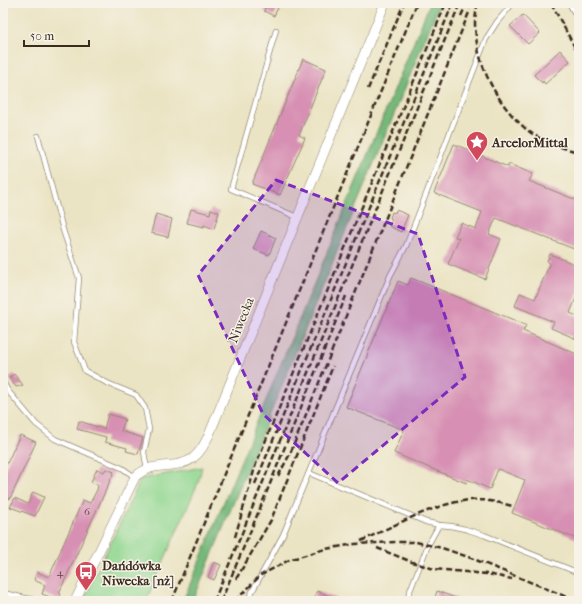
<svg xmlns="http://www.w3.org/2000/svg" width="582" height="604" viewBox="0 0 582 604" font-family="'IM FELL French Canon',serif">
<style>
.green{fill:#90d790;stroke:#668057}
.forest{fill:#74b87a;stroke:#58714c}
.building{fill:#d790b3}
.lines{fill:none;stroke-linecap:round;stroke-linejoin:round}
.lane-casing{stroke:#938771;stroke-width:6}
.street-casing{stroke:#938771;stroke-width:10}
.lane{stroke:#fff;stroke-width:4.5}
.street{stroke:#fff;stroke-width:9}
.rail{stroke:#3b2a1e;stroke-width:2.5;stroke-dasharray:6 3;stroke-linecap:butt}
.marked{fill:#7b2cbf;fill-opacity:0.2;stroke:#7b2cbf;stroke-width:3;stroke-dasharray:8 5;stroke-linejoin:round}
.labels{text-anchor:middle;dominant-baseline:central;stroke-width:3;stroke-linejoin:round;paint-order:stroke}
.number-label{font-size:11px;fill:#624443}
.poi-label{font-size:13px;font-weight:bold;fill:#3b2a1e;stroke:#f7f3e8;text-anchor:start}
.street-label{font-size:13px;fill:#3b2a1e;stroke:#f7f3e8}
</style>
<rect width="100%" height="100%" fill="#f7f3e8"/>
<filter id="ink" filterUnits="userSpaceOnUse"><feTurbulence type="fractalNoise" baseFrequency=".025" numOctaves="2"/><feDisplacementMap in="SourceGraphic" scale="8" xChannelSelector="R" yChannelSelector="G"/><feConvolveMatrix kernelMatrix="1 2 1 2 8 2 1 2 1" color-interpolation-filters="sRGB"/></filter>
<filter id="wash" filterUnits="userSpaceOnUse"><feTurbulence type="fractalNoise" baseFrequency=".012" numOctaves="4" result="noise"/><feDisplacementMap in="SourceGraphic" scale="16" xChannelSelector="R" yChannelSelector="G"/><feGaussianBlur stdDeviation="0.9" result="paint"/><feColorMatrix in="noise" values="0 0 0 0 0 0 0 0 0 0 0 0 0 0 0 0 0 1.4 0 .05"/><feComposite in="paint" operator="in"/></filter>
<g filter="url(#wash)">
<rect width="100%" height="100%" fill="#ebe4c4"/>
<polygon class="green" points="202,467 198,483 146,601 83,601 141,479"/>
<polygon class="forest" points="430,3 440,3 193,601 183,601"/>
<g id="blocks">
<g class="building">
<polygon points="267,3 280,3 274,16 264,11"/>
<polygon points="523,15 540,33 528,44 510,26"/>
<polygon points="560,50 570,61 545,84 543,81 542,83 534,75"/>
<polygon points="303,59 326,69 299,135 305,138 280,195 252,184"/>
<polygon points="454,144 508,167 509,164 533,174 529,181 579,201 579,251 496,218 489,234 501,239 485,279 448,264 459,238 455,237 461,223 476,229 482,212 434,193"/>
<polygon points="191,209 210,214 211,209 219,212 214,229 204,225 204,227 187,223"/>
<polygon points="396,210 408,215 401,232 389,226 392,219 390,218 392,212 395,213"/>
<polygon points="156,214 172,219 168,237 151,233"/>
<polygon points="261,231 276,238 269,255 253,249"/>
<polygon points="550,254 579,266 579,291 570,313 579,317 579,340 551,328 554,322 515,306 520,293 535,299 550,263 547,261"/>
<polygon points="411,278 526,325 523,331 579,355 579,364 575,372 579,374 579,535 577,539 512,513 525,480 498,469 490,489 467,479 466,483 394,453 404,430 346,407 398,281 408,285"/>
<polygon points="14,374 23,385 16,387 9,378"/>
<polygon points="108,414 125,419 121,431 143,438 138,454 126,451 127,448 105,442 106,437 77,429 79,421 104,429"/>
<polygon points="20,435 36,442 10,499 3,496 3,472"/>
<polygon points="97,469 104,472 106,469 114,472 59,593 61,594 58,600 42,594 45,585 34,580 37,572 49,577 83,500 90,503 97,490 98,485 91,482"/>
<polygon points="33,492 44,497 35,516 10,507 15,498 28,504"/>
<polygon points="214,562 221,565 214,580 208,577"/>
<polygon points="317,591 341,601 324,601 314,597"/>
<polygon points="437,591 461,600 461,601 434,601"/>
</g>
</g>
</g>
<g filter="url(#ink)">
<use href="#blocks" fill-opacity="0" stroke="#938771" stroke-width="1"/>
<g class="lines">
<g class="lane-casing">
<g id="lane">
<polyline points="569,3 579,21"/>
<polyline points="276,30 231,189 297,217"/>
<polyline points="38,136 63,230 79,278 74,342 85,371 107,383 136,395 145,408 149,429 144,452 147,469"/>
<polyline points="3,382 8,391 36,424 55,439 122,468 135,477"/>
<polyline points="309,473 426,522 439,525 451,526 465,529 484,535 579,573"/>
<polyline points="3,593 38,601"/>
<polyline points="247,601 283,535 390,276 406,246 486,39 497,22 513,3"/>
<polyline points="406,601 428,545 439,525"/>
</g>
</g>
<g class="street-casing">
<path id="street" d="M 75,601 L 135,477 C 154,459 176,471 193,458 C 201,452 205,443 209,435 L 385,3"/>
</g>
<use href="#lane" class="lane"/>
<use href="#street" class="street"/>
<g class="rail">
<path d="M 477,3 C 477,10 475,17 475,24 C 476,64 496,103 526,129 C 540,141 561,148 579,152"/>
<polyline points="551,3 579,55"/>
<polyline points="461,16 467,3"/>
<polyline points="368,89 404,3"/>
<polyline points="278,476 290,454 470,10"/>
<polyline points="255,484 453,3"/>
<polyline points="235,537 256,464 446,3"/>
<path d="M 361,541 C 392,527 435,503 470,500 C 484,499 498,502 512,506"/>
<polyline points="377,548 412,562 434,569 487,574 512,579"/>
<polyline points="236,579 271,520 333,366"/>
<polyline points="172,601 417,3"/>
<polyline points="214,601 460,3"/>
<polyline points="221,601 261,506 346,296"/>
<polyline points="235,601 261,575 289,560 325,549 355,544 396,542 416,542 442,548 471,558 577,601"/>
</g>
</g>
</g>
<path class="marked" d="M 276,180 L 418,234 L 465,377 L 338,483 L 263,414 L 198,275 Z"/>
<defs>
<g id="sight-pin" transform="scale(1.15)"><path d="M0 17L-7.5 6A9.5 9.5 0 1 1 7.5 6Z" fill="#d1495b" stroke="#f7f3e8"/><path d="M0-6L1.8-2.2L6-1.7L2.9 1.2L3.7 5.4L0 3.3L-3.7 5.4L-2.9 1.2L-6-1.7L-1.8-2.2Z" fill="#fff"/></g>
<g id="bus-pin" transform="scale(1.15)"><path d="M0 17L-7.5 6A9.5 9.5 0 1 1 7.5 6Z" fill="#d1495b" stroke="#f7f3e8"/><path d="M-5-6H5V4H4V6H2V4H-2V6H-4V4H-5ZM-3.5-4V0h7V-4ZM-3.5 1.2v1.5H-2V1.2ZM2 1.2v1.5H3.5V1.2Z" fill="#fff"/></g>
</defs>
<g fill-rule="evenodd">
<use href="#sight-pin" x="477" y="142"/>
<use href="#bus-pin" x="86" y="572"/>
</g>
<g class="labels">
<g class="number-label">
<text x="87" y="511">6</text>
<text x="60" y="572">4</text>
</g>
<g class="poi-label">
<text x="492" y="142">ArcelorMittal</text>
<text x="102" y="565">Dańdówka<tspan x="102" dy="15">Niwecka [nż]</tspan></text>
</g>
<g class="street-label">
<text transform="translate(241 320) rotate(-68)">Niwecka</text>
</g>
</g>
<rect width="582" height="604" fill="none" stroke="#f7f3e8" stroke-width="16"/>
<path d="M24 40v6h65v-6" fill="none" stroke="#3b2a1e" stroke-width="2"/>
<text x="30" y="40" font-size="12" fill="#3b2a1e" stroke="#f7f3e8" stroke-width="3" paint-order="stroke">50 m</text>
</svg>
